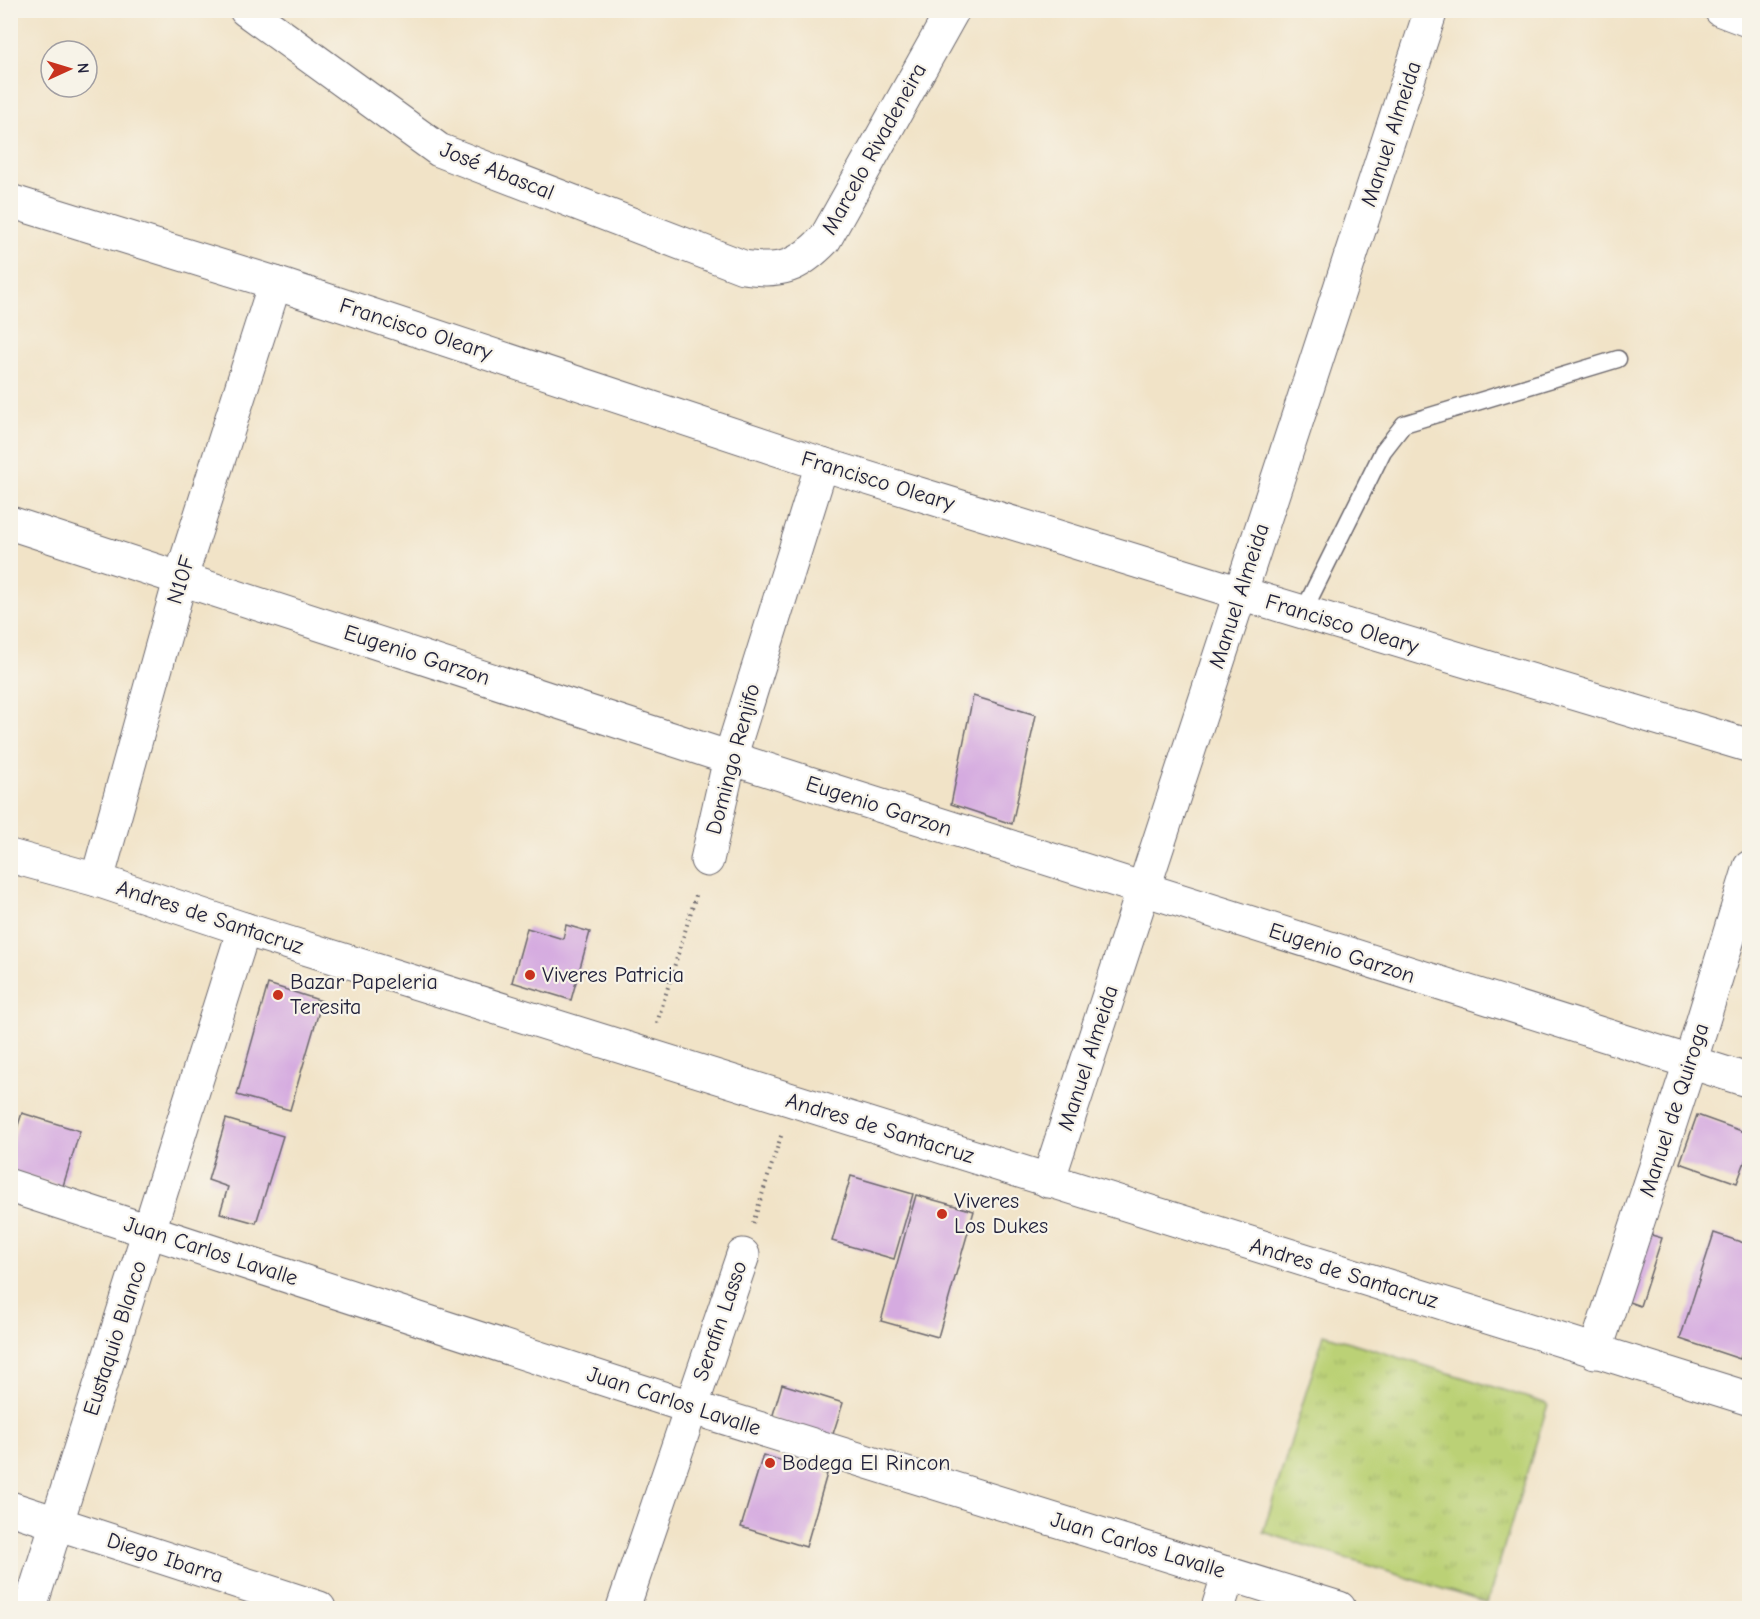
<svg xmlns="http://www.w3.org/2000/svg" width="1760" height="1619" viewBox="0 0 1760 1619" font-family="'Comic Neue',sans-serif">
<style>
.grass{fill:url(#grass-tufts);stroke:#6e7a58;stroke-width:1.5}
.building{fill:#d5abe0}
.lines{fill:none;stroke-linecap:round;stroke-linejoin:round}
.service-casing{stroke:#6a666c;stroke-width:19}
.minor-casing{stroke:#6a666c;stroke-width:35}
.path{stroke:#6a666c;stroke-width:4;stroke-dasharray:1.5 4.5;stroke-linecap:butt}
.service{stroke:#fff;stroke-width:16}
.minor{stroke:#fff;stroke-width:33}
.poi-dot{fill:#c8321e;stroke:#f7f3e8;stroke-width:2}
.labels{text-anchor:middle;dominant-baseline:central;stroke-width:4.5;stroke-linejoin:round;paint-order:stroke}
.street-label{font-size:22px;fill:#22223b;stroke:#f7f3e8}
.poi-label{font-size:22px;fill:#22223b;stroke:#f7f3e8;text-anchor:start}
</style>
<defs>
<pattern id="grass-tufts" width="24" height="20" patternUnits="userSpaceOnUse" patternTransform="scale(1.5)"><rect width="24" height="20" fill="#bbd176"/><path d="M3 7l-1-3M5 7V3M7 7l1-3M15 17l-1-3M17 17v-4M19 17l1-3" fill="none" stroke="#a0b367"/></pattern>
</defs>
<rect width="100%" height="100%" fill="#f7f3e8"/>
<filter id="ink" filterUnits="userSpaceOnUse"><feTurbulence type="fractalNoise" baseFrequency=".0167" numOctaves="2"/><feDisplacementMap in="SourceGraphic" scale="12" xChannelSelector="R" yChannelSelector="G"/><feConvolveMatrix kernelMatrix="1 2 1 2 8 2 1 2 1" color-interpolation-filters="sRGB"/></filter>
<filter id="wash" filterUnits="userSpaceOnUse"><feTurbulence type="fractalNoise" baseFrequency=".008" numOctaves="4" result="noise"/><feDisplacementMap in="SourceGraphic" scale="24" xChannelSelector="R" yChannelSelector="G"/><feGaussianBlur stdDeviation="1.35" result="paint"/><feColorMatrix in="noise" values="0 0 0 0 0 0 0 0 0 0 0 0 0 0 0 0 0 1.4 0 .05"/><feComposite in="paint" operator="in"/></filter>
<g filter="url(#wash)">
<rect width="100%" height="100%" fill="#f1e3c7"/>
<polygon class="grass" points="1324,1334 1548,1404 1487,1603 1263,1532"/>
<g id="blocks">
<g class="building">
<polygon points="973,696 1036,715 1012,824 951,804"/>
<polygon points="566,925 590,932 571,1000 512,982 527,928 563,939"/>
<polygon points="268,984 322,1001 290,1110 237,1095"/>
<polygon points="22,1113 80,1131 63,1186 10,1170 10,1150"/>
<polygon points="1697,1115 1750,1134 1750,1148 1737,1183 1680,1163"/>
<polygon points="226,1119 283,1136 256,1223 220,1213 228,1187 208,1180"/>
<polygon points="851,1176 913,1194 894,1259 832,1241"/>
<polygon points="916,1195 974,1211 938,1337 881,1321"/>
<polygon points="1714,1233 1750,1245 1750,1329 1740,1359 1680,1339"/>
<polygon points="1648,1234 1662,1238 1640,1306 1629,1302"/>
<polygon points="782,1384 843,1403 832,1437 772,1418"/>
<polygon points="763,1455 827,1474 806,1547 741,1527"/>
</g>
</g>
</g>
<g filter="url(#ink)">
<use href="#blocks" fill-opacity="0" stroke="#6a666c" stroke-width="1.5"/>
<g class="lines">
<g class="service-casing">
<polyline id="service" points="1303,612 1383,451 1404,424 1618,359"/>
</g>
<g class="minor-casing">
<g id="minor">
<path d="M 246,10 L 439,150 L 743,267 C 781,273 798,267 825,239 L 953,10"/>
<polyline points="1721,10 1750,21"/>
<polyline points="10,201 275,283 822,464 1240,593 1750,746"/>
<polyline points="10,523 730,758 1750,1081"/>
<polyline points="10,856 97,880 244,929 1750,1399"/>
<polyline points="707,860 730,758 822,464"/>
<polyline points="97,880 181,577 275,283"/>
<polyline points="1048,1181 1431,10"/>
<polyline points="10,1186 690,1407 1339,1608"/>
<polyline points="1595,1352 1690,1063 1750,867"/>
<polyline points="10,1508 319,1608"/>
<polyline points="30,1608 244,929"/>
<polyline points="623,1608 743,1255"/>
<polyline points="1218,1608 1229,1573"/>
</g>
</g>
<g class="path">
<polyline points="657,1023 697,892"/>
<polyline points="753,1223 782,1133"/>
</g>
<use href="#service" class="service"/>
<use href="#minor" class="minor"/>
</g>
</g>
<g class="poi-dot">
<circle cx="530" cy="975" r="6"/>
<circle cx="278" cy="995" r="6"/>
<circle cx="942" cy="1214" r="6"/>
<circle cx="770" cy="1463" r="6"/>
</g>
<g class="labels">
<g class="street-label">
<text transform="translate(1391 134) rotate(-72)">Manuel Almeida</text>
<text transform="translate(874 149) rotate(-61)">Marcelo Rivadeneira</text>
<text transform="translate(497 171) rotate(22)">José Abascal</text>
<text transform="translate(416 329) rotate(18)">Francisco Oleary</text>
<text transform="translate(878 481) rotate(17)">Francisco Oleary</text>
<text transform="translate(181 580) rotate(-73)">N10F</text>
<text transform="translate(1239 596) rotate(-72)">Manuel Almeida</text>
<text transform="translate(1342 624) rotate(17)">Francisco Oleary</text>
<text transform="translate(417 655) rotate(18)">Eugenio Garzon</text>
<text transform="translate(733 759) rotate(-75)">Domingo Renjifo</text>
<text transform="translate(879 806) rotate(18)">Eugenio Garzon</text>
<text transform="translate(210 917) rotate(18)">Andres de Santacruz</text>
<text transform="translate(1342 953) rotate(18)">Eugenio Garzon</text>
<text transform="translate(1088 1058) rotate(-72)">Manuel Almeida</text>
<text transform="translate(1674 1110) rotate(-72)">Manuel de Quiroga</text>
<text transform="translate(880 1128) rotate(17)">Andres de Santacruz</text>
<text transform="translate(211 1251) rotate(18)">Juan Carlos Lavalle</text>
<text transform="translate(1344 1273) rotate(17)">Andres de Santacruz</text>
<text transform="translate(720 1321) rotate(-71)">Serafin Lasso</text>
<text transform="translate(115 1338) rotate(-72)">Eustaquio Blanco</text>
<text transform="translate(674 1401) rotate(18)">Juan Carlos Lavalle</text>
<text transform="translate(1138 1545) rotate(17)">Juan Carlos Lavalle</text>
<text transform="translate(165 1558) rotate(18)">Diego Ibarra</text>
</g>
<g class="poi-label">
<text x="542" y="975">Viveres Patricia</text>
<text x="290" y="982">Bazar Papeleria<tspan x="290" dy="25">Teresita</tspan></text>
<text x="954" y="1201">Viveres<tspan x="954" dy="25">Los Dukes</tspan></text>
<text x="782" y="1463">Bodega El Rincon</text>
</g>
</g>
<rect width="1760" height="1619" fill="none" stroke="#f7f3e8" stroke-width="36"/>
<g transform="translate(69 69) rotate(86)"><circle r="28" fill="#f7f3e8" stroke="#a29fa3" stroke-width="1.5"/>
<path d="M0-4.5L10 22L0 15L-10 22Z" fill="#c8321e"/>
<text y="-9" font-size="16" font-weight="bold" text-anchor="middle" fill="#22223b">N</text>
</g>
</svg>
